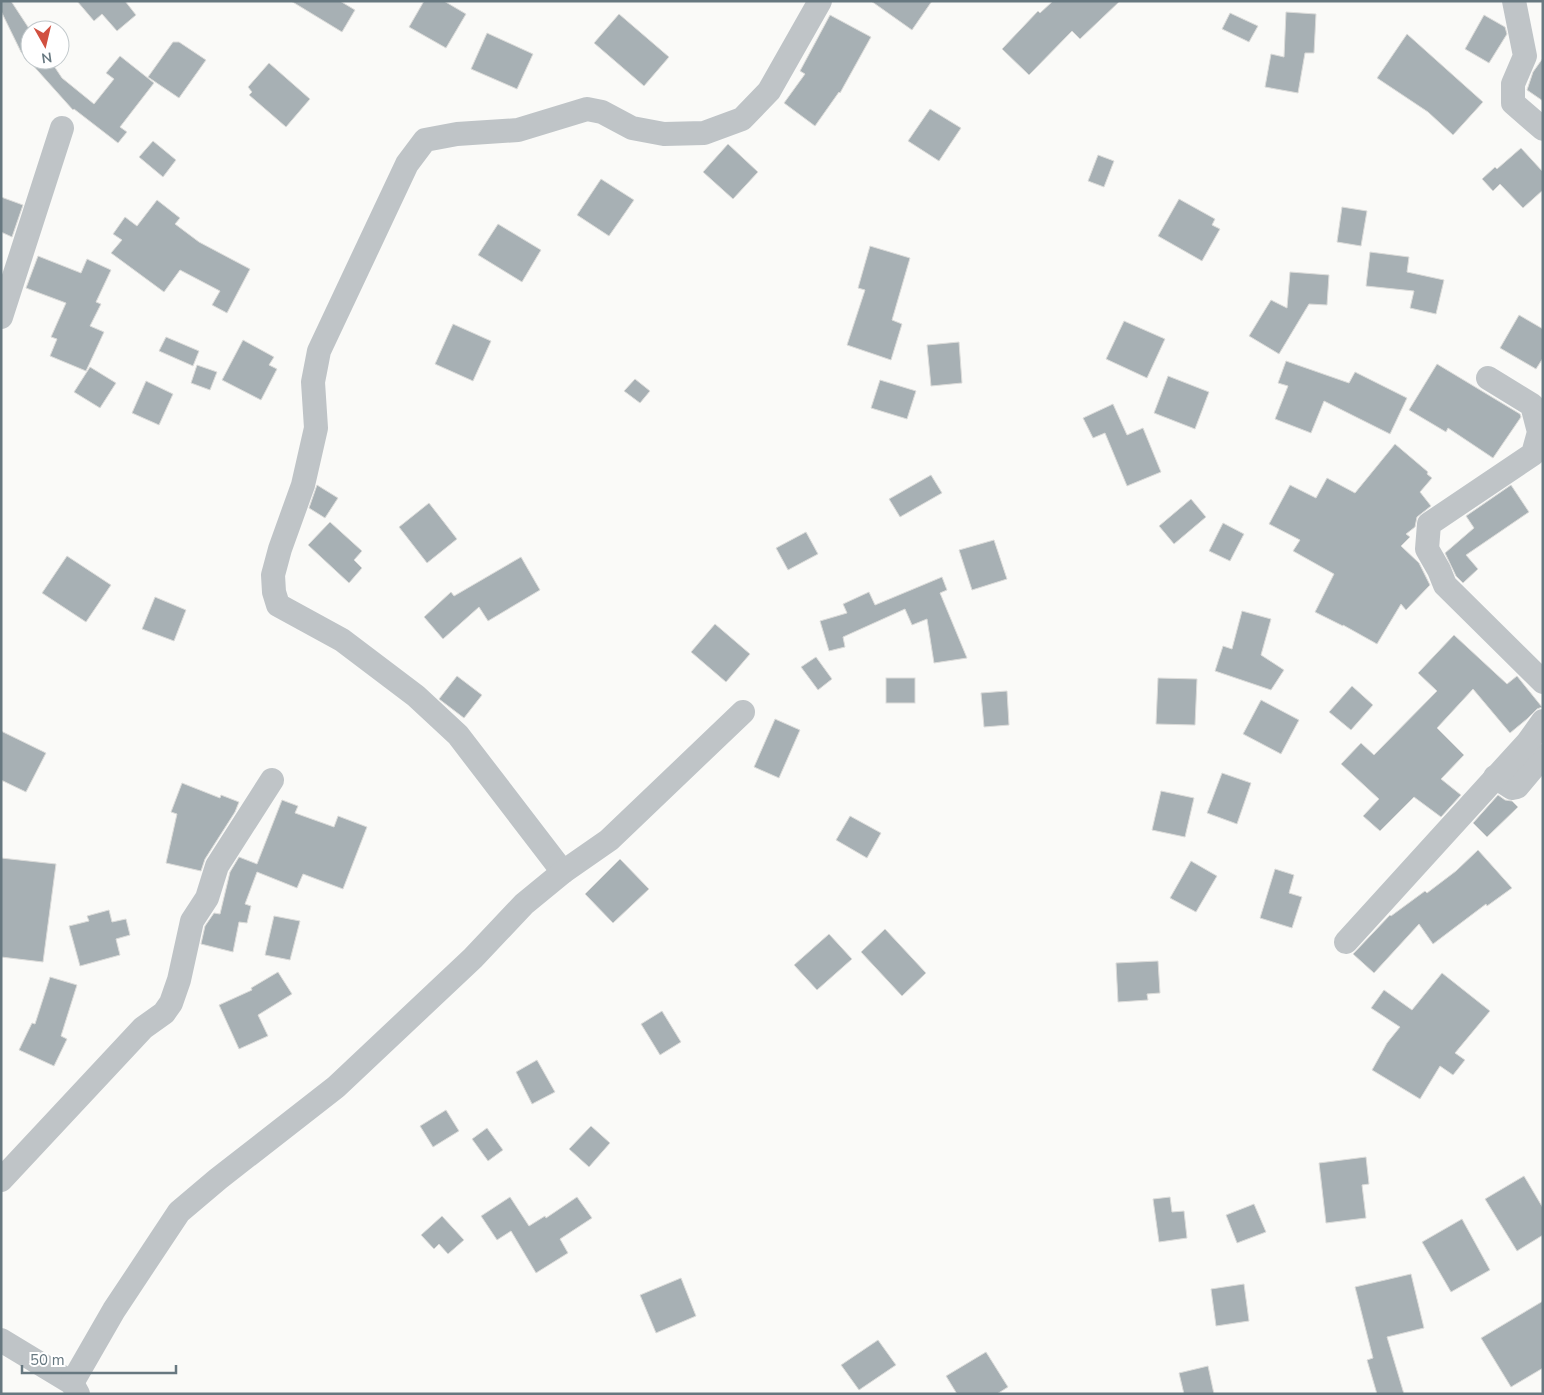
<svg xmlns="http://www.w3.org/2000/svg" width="1544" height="1395" viewBox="0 0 1544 1395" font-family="'Nunito Sans',sans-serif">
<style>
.building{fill:#a7b0b4;stroke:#dcdcda}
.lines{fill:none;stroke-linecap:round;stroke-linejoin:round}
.minor{stroke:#bfc4c7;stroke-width:24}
</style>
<rect width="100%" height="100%" fill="#fafaf8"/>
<g class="building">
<polygon points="1,1 11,1 30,30 30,60 50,60 62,78 94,104 114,79 106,73 120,56 154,83 120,127 127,132 118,143 74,109 73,110 21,52 1,11"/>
<polygon points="77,1 125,1 136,15 117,31 102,14 94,21"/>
<polygon points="291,1 340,1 355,10 342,32"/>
<polygon points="424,1 444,1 466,14 446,48 409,27"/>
<polygon points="871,1 932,1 912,30"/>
<polygon points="1053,1 1120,1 1080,39 1072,31 1029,75 1002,49 1038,11 1040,13"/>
<polygon points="1286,12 1316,14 1314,53 1305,53 1298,93 1265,87 1271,54 1284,57"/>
<polygon points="1230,13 1258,26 1249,42 1222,29"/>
<polygon points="619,14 669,57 644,86 594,43"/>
<polygon points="830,15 871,37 840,93 839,92 815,126 784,103 805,74 800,71"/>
<polygon points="1484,15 1505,27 1507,34 1489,63 1465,49"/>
<polygon points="487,33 533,54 517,89 471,69"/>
<polygon points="1407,34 1483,102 1453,135 1428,112 1377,78"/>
<polygon points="173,42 179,42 206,60 179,98 148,77"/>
<polygon points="1543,58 1543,101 1527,90 1533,72"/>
<polygon points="269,63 310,99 286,127 249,95 252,92 248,87"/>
<polygon points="930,109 961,128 939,161 908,141"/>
<polygon points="153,141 176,160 163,177 139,157"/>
<polygon points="728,144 758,172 733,199 703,172"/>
<polygon points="1521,148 1543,172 1543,190 1523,208 1500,184 1493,191 1482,179 1495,167 1497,169"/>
<polygon points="1098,155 1114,161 1104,187 1088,181"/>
<polygon points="601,179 634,200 609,236 577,215"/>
<polygon points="1,197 23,205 12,237 1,232"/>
<polygon points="1179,199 1215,219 1212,225 1220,229 1202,261 1158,236"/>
<polygon points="157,200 180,218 175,224 199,242 250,269 227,313 212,305 220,291 180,270 164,292 111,253 122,240 113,234 125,217 137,226"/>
<polygon points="1342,207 1367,211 1361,246 1337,242"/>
<polygon points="498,224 541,250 522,282 478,255"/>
<polygon points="870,246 910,258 892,320 902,324 891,360 847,345 865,290 858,288"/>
<polygon points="1370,252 1409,257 1407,272 1444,280 1436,314 1410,308 1414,291 1366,286"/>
<polygon points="38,256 81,273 87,259 111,270 96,302 101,304 90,326 104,332 86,371 50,356 57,339 51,337 66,303 26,288"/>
<polygon points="1290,272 1329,275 1327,305 1309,304 1279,354 1249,336 1271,300 1287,308"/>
<polygon points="1519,315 1543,329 1543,358 1536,369 1500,348"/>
<polygon points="1124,321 1165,339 1147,378 1106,359"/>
<polygon points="453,324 491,341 473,381 435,364"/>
<polygon points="166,337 199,351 193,366 159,351"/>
<polygon points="243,340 274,357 269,365 277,369 261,400 222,380"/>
<polygon points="959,342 962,383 931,386 927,345"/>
<polygon points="1286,361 1349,383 1355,372 1407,398 1390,434 1324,401 1311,433 1275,419 1288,386 1278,383"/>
<polygon points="1437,364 1520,414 1521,417 1493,458 1448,428 1446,432 1409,410"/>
<polygon points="197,365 217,372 210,390 191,383"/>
<polygon points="90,367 116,383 100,408 74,392"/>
<polygon points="1168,376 1209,392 1195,429 1154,413"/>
<polygon points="635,379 650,391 640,403 624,391"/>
<polygon points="880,380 916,391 907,419 871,408"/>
<polygon points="146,381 173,394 159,425 132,413"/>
<polygon points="1113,404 1127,435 1143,428 1161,472 1127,486 1105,433 1093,438 1083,418"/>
<polygon points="1395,444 1428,472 1427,474 1432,478 1420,492 1431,506 1417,517 1415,527 1406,534 1410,537 1401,546 1419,563 1430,585 1406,610 1401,604 1377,644 1343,625 1343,626 1315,612 1334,574 1293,551 1300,540 1269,524 1290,485 1316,498 1327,478 1355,493"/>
<polygon points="931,475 942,493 900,517 889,499"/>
<polygon points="317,485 338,498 325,518 309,508"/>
<polygon points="1511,485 1529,512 1466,555 1478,569 1463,583 1456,576 1445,553 1474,528 1466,516"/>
<polygon points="1191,499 1206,517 1174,544 1159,526"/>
<polygon points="429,503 457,539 427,563 399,527"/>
<polygon points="330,522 362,551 354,560 362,568 349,583 308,545"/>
<polygon points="1223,523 1244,534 1230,561 1209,551"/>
<polygon points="806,532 818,554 788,570 776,548"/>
<polygon points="994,540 1007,579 972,590 959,550"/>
<polygon points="67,556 111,585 86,622 42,593"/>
<polygon points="521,557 540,590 488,621 479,607 443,639 424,617 451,592 454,596"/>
<polygon points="942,577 947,590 940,593 967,658 934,663 927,619 912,625 905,609 843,637 845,647 829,651 820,621 847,613 843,604 869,592 875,605"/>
<polygon points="155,597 186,610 174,641 142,629"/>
<polygon points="1242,611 1271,619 1261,655 1284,670 1271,690 1215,671 1223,646 1232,649"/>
<polygon points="715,624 750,654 726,682 691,652"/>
<polygon points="1454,635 1507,684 1517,676 1542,707 1537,709 1527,719 1510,733 1473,689 1437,728 1464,755 1441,779 1461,795 1441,817 1414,797 1380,831 1363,816 1379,799 1341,764 1361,743 1374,755 1437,691 1418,673"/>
<polygon points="816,657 832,679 818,690 801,667"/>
<polygon points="457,676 482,695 464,718 439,699"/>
<rect x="886" y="678" width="29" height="25"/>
<polygon points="1158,678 1197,679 1195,725 1156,724"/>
<polygon points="1352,686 1373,705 1351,730 1329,712"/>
<polygon points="1007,691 1009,725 984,727 981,693"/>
<polygon points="1261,700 1299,720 1281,754 1243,734"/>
<polygon points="775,719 800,730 779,778 754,767"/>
<polygon points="1,731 46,753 26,792 1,780"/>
<polygon points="1222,773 1251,783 1237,824 1207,813"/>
<polygon points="182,783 220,798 221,795 239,802 235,812 205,859 201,871 166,863 177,814 171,812"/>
<polygon points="1161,791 1194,798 1185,837 1152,830"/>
<polygon points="1498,795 1505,800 1512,801 1518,807 1487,837 1473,823"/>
<polygon points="282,800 298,806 295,813 334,827 338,816 367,827 343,889 303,874 297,888 257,872 245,904 251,906 247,923 239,922 233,952 201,944 205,926 214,913 220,914 230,872 239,857 257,864"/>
<polygon points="850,816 881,833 867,858 836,840"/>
<polygon points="1478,850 1512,888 1487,906 1486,904 1433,944 1419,924 1374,973 1353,954 1390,915 1391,916 1425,891 1427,893 1456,871"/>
<polygon points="1,858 56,864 43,962 1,957"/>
<polygon points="620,859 649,889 613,923 585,894"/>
<polygon points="1191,861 1217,876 1196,912 1170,898"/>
<polygon points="1275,869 1294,875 1289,893 1302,897 1292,928 1260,918"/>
<polygon points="109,910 112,922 126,919 130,935 116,939 120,955 80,966 69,926 89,921 87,916"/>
<polygon points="274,916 300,921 290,960 265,955"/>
<polygon points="885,929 926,973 902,996 861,952"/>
<polygon points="829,934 852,959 817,990 794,965"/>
<polygon points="1158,961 1160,993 1147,994 1148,1000 1118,1002 1116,963"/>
<polygon points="278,972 292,994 258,1015 268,1036 239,1049 219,1005 252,990 251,988"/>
<polygon points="1442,973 1490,1011 1455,1053 1465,1060 1453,1075 1440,1066 1420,1099 1372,1070 1387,1043 1400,1027 1371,1008 1384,990 1412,1010"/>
<polygon points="50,977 77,985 61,1036 67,1039 54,1066 19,1050 32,1023 35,1024"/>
<polygon points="662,1011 681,1042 660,1055 641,1024"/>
<polygon points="537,1060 555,1092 532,1104 516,1072"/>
<polygon points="446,1110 459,1131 433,1147 420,1126"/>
<polygon points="591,1126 610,1143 589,1167 569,1149"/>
<polygon points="487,1128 503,1150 488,1161 472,1139"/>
<polygon points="1366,1157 1369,1184 1362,1185 1366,1218 1326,1223 1319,1163"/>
<polygon points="1524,1176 1543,1208 1543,1235 1517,1251 1485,1199"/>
<polygon points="510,1197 529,1226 545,1216 546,1218 577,1197 592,1218 560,1239 568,1253 536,1273 511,1231 497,1240 481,1216"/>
<polygon points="1170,1197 1172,1212 1184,1211 1187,1238 1159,1242 1153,1199"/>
<polygon points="1254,1204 1266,1232 1237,1243 1226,1215"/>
<polygon points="442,1216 464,1240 448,1254 439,1244 434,1249 421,1235"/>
<polygon points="1462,1219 1490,1270 1451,1292 1422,1242"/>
<polygon points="1411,1274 1424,1328 1387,1337 1404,1394 1377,1394 1367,1360 1373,1358 1355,1287"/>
<polygon points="681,1278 696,1316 656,1333 640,1295"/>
<polygon points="1244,1284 1249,1321 1216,1326 1211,1289"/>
<polygon points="1543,1301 1543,1368 1511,1387 1481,1338"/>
<polygon points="878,1340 896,1365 859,1390 841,1365"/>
<polygon points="986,1352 1008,1387 997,1394 957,1394 946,1376"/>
<polygon points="1208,1366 1214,1394 1184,1394 1179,1373"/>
</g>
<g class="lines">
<g class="minor">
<polyline points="1514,1 1525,56 1513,84 1513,103 1543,129"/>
<polyline points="1,317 62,128"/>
<polyline points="1488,378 1532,405 1539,432 1533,454 1429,524 1427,549 1439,570 1445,585 1543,682"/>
<polyline points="1495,777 1512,788 1517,787 1543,756"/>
<polyline points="563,872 458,735 416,696 342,640 278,605 274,592 273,575 280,549 303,485 316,428 313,382 319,351 407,164 425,140 457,134 518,130 587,109 602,112 632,128 664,134 704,133 742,119 769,91 820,1"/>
<polyline points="1346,942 1528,742 1543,721"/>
<polyline points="1,1180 143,1028 164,1013 171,1003 179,980 192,921 207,898 217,866 272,780"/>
<polyline points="1,1340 72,1383 78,1394"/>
<polyline points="72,1383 114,1310 179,1212 218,1179 336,1087 473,958 524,904 563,872 609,840 743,712"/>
</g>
</g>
<rect width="1544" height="1395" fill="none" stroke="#677880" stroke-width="5"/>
<g transform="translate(45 45) rotate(172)"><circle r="24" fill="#ffffff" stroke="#c2c9cc"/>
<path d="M0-4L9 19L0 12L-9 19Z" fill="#d15040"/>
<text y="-8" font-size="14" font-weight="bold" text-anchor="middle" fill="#677880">N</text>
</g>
<path d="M22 1365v8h154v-8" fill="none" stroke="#677880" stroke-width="2.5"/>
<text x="30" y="1365" font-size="15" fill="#677880" stroke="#ffffff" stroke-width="4" paint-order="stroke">50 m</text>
</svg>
